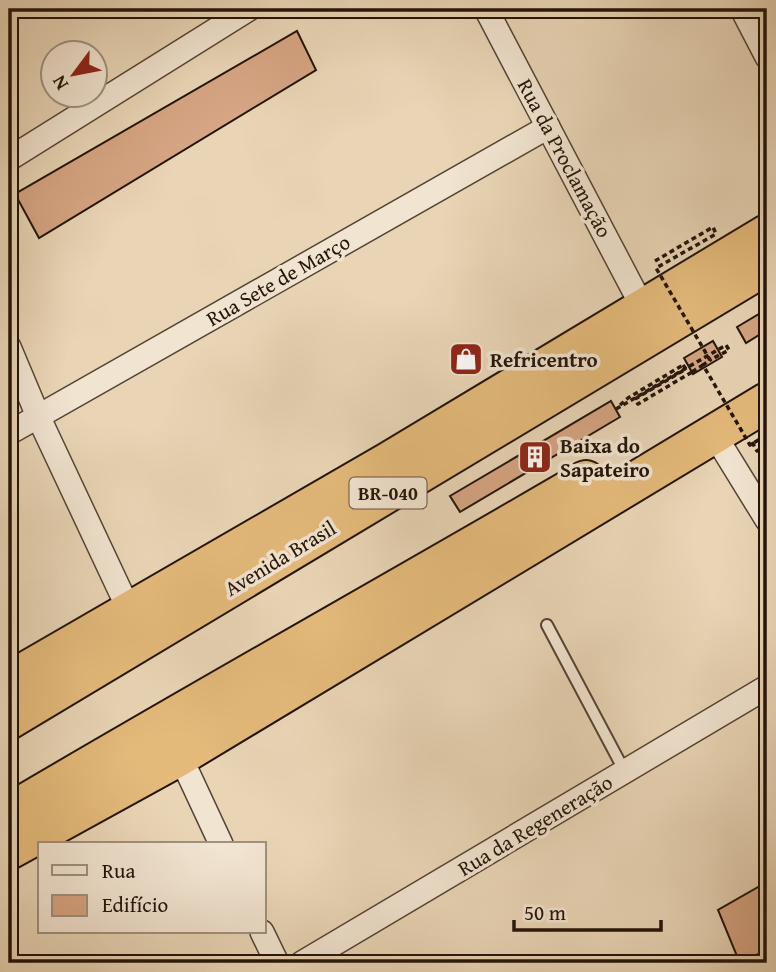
<svg xmlns="http://www.w3.org/2000/svg" width="776" height="972" viewBox="0 0 776 972" font-family="'Gentium Book Plus',serif">
<style>
.building{fill:#d6a583;stroke:#231409;stroke-width:2}
.lines{fill:none;stroke-linecap:round;stroke-linejoin:round}
.lane-casing{stroke:#544434;stroke-width:14}
.street-casing{stroke:#544434;stroke-width:26}
.highway-casing{stroke:#231409;stroke-width:42}
.path{stroke:#231409;stroke-width:3.5;stroke-dasharray:5 3.5;stroke-linecap:butt}
.lane{stroke:#f1e4d0;stroke-width:10}
.street{stroke:#f1e4d0;stroke-width:23}
.highway{stroke:#e4ba7b;stroke-width:38}
.path-bridge{stroke:#231409;stroke-width:3.5;stroke-dasharray:5 3.5;stroke-linecap:butt}
.labels{text-anchor:middle;dominant-baseline:central;stroke-width:7;stroke-linejoin:round;paint-order:stroke}
.shield{fill:#f1e4d0;stroke:#615245;stroke-width:2}
.shield-label{font-size:19px;font-weight:bold;fill:#231409}
.street-label{font-size:21px;fill:#231409;stroke:#f1e4d0}
.poi-label{font-size:21px;font-weight:bold;fill:#231409;stroke:#f1e4d0;text-anchor:start}
</style>
<rect width="100%" height="100%" fill="#e9d5b6"/>
<filter id="stains"><feTurbulence type="fractalNoise" baseFrequency=".00286" numOctaves="4"/><feColorMatrix values="0 0 0 0 .2 0 0 0 0 .09 0 0 0 0 .02 0 0 0 .5 -.17"/></filter>
<radialGradient id="worn" r=".72"><stop offset=".6" stop-color="#630" stop-opacity="0"/><stop offset="1" stop-color="#630" stop-opacity=".3"/></radialGradient>
<g class="building">
<polygon points="297,31 316,70 39,238 15,194"/>
<polygon points="767,309 767,330 746,343 737,327"/>
<polygon points="713,341 722,357 693,374 684,358"/>
<polygon points="611,401 620,417 460,512 450,496"/>
<polygon points="767,882 767,951 739,961 718,910"/>
</g>
<g class="lines">
<g class="lane-casing">
<polyline id="lane" points="547,625 625,772"/>
</g>
<g class="street-casing">
<g id="street">
<polyline points="486,9 643,308"/>
<polyline points="742,9 767,57"/>
<polyline points="9,159 249,9"/>
<polyline points="9,347 38,416 130,612"/>
<polyline points="9,433 548,127"/>
<polyline points="714,434 767,520"/>
<polyline points="180,756 221,844"/>
<polyline points="262,932 277,963"/>
<polyline points="302,963 767,687"/>
</g>
</g>
<g class="highway-casing">
<g id="highway">
<polyline points="9,681 388,462 767,234"/>
<polyline points="9,720 767,265"/>
<path d="M 9,813 C 200,700 394,592 586,480"/>
<polyline points="9,850 180,756 767,402"/>
</g>
</g>
<g class="path">
<polyline points="692,372 703,365"/>
<polyline points="620,405 628,398 683,365"/>
<polyline points="616,409 726,345 729,350 710,360"/>
<polyline points="752,442 757,451 767,445"/>
</g>
<use href="#lane" class="lane"/>
<use href="#street" class="street"/>
<use href="#highway" class="highway"/>
<g class="path-bridge">
<polyline points="655,261 713,227 716,234 656,268 710,360 703,365 750,445 767,435"/>
<polyline points="683,365 686,369 635,399 638,404 692,372"/>
</g>
</g>
<defs>
<g id="shop-square" transform="scale(1.75)"><rect x="-9" y="-9" width="18" height="18" rx="4" fill="#8f2418" stroke="#f1e4d0"/><path d="M-5-2.5h2.3a2.7 3.5 0 0 1 5.4 0H5L5.5 6h-11ZM-1.5-2.5h3a1.5 2.3 0 0 0-3 0Z" fill="#fff"/></g>
<g id="building-square" transform="scale(1.75)"><rect x="-9" y="-9" width="18" height="18" rx="4" fill="#8f2418" stroke="#f1e4d0"/><path d="M-4-6H4V6H1V3H-1V6H-4ZM-2.5-4.3h1.7v1.8h-1.7ZM.8-4.3h1.7v1.8H.8ZM-2.5-1h1.7V.8h-1.7ZM.8-1h1.7V.8H.8Z" fill="#fff"/></g>
</defs>
<g fill-rule="evenodd">
<use href="#shop-square" x="466" y="359"/>
<use href="#building-square" x="535" y="457"/>
</g>
<g class="labels">
<rect class="shield" x="349.5" y="477.5" width="77" height="31" rx="5"/>
<g class="shield-label">
<text x="388" y="493">BR-040</text>
</g>
<g class="street-label">
<text transform="translate(565 158) rotate(62)">Rua da Proclamação</text>
<text transform="translate(278 280) rotate(-30)">Rua Sete de Março</text>
<text transform="translate(280 558) rotate(-31)">Avenida Brasil</text>
<text transform="translate(535 825) rotate(-31)">Rua da Regeneração</text>
</g>
<g class="poi-label">
<text x="490" y="359">Refricentro</text>
<text x="560" y="445">Baixa do<tspan x="560" dy="24">Sapateiro</tspan></text>
</g>
</g>
<rect width="776" height="972" fill="none" stroke="#e9d5b6" stroke-width="35"/>
<rect x="10" y="10" width="755" height="951" fill="none" stroke="#231409" stroke-width="3.5"/>
<rect x="18" y="18" width="741" height="937" fill="none" stroke="#231409" stroke-width="2"/>
<rect x="38" y="842" width="228" height="91" fill="#f1e4d0" stroke="#9f9180" stroke-width="2"/>
<rect x="52" y="865" width="35" height="10" fill="#f1e4d0" stroke="#9f9180" stroke-width="2"/>
<text x="102" y="878" font-size="21" fill="#231409">Rua</text>
<rect x="52" y="895" width="35" height="21" fill="#d6a583" stroke="#9f9180" stroke-width="2"/>
<text x="102" y="912" font-size="21" fill="#231409">Edifício</text>
<g transform="translate(74 74) rotate(238)"><circle r="33" fill="#f1e4d0" stroke="#9f9180" stroke-width="2"/>
<path d="M0-5L12 26L0 18L-12 26Z" fill="#8f2418"/>
<text y="-10" font-size="19" font-weight="bold" text-anchor="middle" fill="#231409">N</text>
</g>
<path d="M514 920v10h147v-10" fill="none" stroke="#231409" stroke-width="3.5"/>
<text x="524" y="920" font-size="21" fill="#231409" stroke="#f1e4d0" stroke-width="5" paint-order="stroke">50 m</text>
<rect width="100%" height="100%" filter="url(#stains)"/>
<rect width="100%" height="100%" fill="url(#worn)"/>
</svg>
